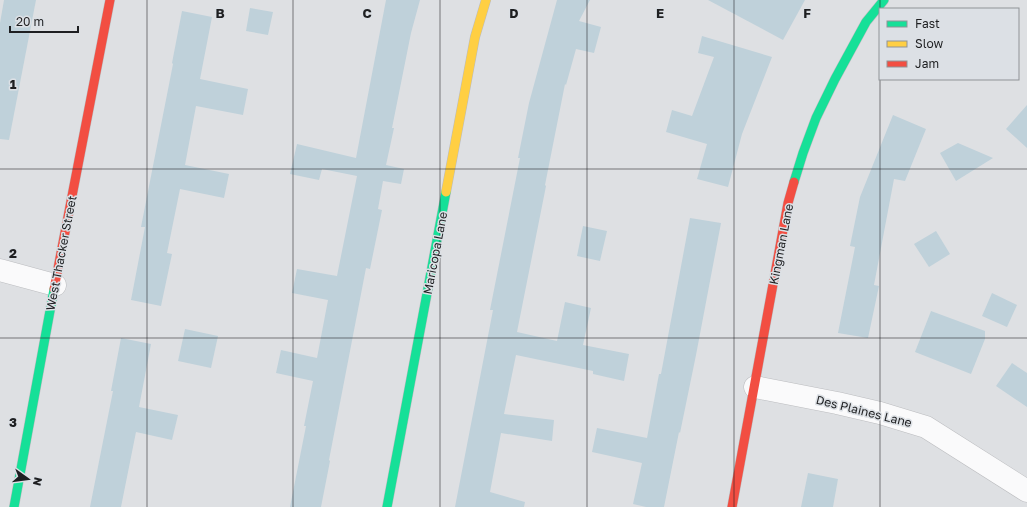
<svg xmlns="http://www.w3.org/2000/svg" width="1027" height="507" viewBox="0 0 1027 507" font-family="'Golos Text',sans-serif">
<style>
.building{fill:#bfd1da}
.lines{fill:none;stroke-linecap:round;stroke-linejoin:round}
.street-casing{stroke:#bbbcbf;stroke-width:23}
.fast-casing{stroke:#bbbcbf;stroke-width:10}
.slow-casing{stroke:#bbbcbf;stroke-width:10}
.jam-casing{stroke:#bbbcbf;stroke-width:10}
.street{stroke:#fafafb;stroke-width:22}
.fast{stroke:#16e098;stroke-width:9}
.slow{stroke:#ffcf43;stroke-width:9}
.jam{stroke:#f24e42;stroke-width:9}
.grid{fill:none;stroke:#1e1f21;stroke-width:1;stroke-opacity:0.55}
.labels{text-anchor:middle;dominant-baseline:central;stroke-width:3;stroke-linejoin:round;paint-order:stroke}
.street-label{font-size:12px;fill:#1e1f21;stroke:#dce0e5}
.grid-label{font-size:13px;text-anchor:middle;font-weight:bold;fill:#1e1f21;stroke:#dce0e5;stroke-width:3;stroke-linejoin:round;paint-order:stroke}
</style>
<rect width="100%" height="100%" fill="#dee0e3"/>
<g class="building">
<polygon points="4,0 36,0 9,140 0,139 0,23"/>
<polygon points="386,0 420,0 411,33 392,128 394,128 386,165 404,169 401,184 383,181 378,209 382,210 370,269 366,268 329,460 330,461 321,507 290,507 306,426 304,426 313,381 276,373 281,350 317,358 328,300 292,293 297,269 337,276 357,176 322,169 319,180 290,174 297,144 356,158"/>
<polygon points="557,0 590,0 579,21 601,27 594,53 576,49 566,85 565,84 545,185 546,186 517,332 557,341 565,302 591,308 583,345 629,354 624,381 593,374 593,371 516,355 504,414 554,420 552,441 501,433 490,492 525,502 524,507 455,507 493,310 490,310 520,158 518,158 529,103"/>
<polygon points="708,0 805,0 783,40"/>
<polygon points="250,8 273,12 268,35 246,31"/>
<polygon points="182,11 212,17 200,79 248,89 243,115 196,106 185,165 229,174 224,198 180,189 167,253 172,254 161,306 131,300 145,227 141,227 173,64 172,63"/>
<polygon points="702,36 772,57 742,134 728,187 697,179 707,144 666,132 672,110 692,116 714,57 698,53"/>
<polygon points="1027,105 1027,148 1006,129"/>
<polygon points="893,115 926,129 905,181 894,179 874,285 879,286 868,338 838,333 855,247 850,246 860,197"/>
<polygon points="958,143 993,158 956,181 940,153"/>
<polygon points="690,218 721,223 696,355 680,433 679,432 664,507 646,507 633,504 642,463 592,452 597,428 647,438 659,374 661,374"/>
<polygon points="583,226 607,231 600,261 577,256"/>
<polygon points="936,231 950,254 929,267 914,244"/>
<polygon points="992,293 1017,305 1007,327 982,316"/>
<polygon points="931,311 985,331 985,339 971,374 915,352"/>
<polygon points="185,329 218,336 211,368 178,361"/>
<polygon points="121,338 151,344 139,407 178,415 172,440 136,432 121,507 90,507 113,391 111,391"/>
<polygon points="1012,363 1027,373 1027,407 996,386"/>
<polygon points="808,473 838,479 833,507 801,507"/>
</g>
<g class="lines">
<g class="street-casing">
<g id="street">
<polyline points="0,270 55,285"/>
<polyline points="755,387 837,403 880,413 926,427 1027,491"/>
</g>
</g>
<g class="fast-casing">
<g id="fast">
<polyline points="794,182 803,153 816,118 835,79 866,22 884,0"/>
<polyline points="14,507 54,289"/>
<polyline points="387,507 446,192"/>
</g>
</g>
<g class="slow-casing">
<polyline id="slow" points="446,192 475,37 486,0"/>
</g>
<g class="jam-casing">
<g id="jam">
<polyline points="54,289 110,0"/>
<polyline points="732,507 788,203 794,182"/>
</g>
</g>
<use href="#street" class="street"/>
<use href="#fast" class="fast"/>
<use href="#slow" class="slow"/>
<use href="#jam" class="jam"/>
</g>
<path class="grid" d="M 147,0 L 147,507M 293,0 L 293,507M 440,0 L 440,507M 587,0 L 587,507M 734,0 L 734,507M 880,0 L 880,9M 880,79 L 880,507M 0,169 L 1027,169M 0,338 L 1027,338"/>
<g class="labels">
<g class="street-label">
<text transform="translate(781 244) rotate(-79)">Kingman Lane</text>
<text transform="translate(61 253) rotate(-79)">West Thacker Street</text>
<text transform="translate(435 253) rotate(-79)">Maricopa Lane</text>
<text transform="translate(864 411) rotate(14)">Des Plaines Lane</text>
</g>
</g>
<g class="grid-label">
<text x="220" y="18">B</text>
<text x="367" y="18">C</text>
<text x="514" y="18">D</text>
<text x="660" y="18">E</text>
<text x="807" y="18">F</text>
<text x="13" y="89">1</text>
<text x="13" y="258">2</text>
<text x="13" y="427">3</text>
</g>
<rect x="879" y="8" width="140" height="72" fill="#dce0e5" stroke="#909397"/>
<rect x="887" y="21" width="20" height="6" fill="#16e098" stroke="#909397"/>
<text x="915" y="28" font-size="12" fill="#1e1f21">Fast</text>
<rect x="887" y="41" width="20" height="6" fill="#ffcf43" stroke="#909397"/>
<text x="915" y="48" font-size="12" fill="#1e1f21">Slow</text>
<rect x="887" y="61" width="20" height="6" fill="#f24e42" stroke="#909397"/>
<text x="915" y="68" font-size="12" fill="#1e1f21">Jam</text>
<g transform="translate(28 479) rotate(104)" stroke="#dce0e5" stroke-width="3" paint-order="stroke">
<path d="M0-3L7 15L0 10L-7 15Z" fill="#1e1f21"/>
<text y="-6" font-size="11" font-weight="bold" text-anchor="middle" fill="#1e1f21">N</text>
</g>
<path d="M10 26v6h68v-6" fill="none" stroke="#1e1f21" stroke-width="2"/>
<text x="16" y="26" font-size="12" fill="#1e1f21" stroke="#dce0e5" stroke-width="3" paint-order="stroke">20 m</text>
</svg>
